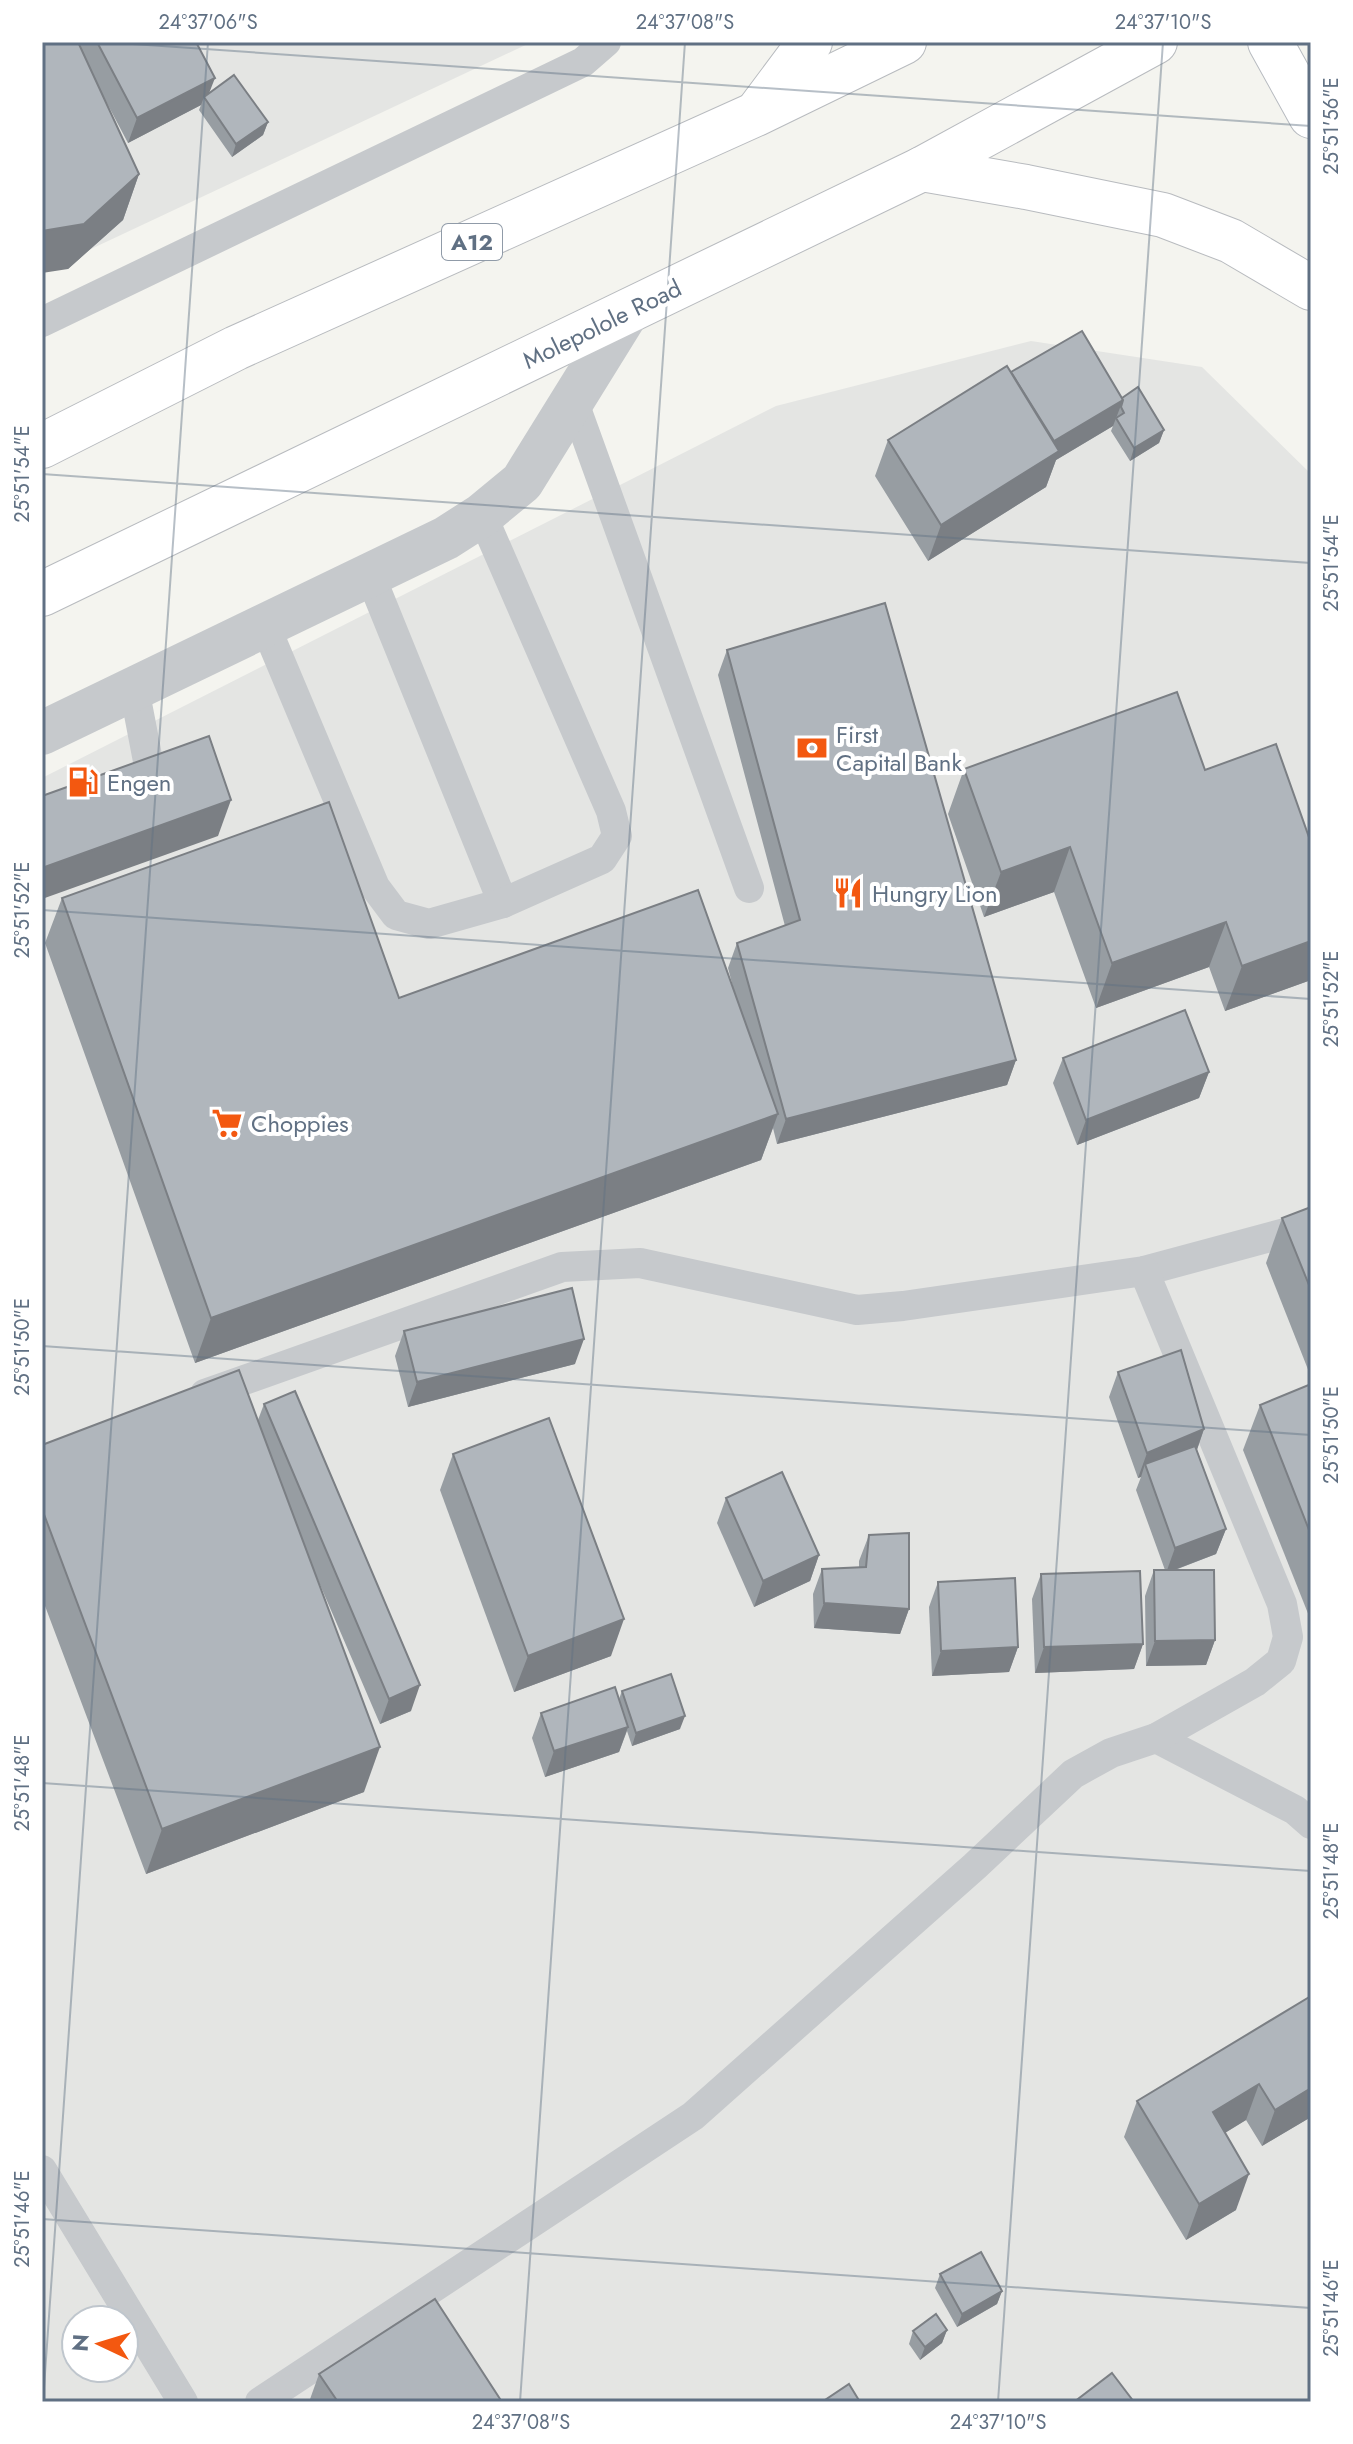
<svg xmlns="http://www.w3.org/2000/svg" width="1353" height="2444" viewBox="0 0 1353 2444" font-family="Jost,sans-serif">
<style>
.built{fill:#e4e5e3;fill-rule:evenodd}
.lines{fill:none;stroke-linecap:round;stroke-linejoin:round}
.secondary-casing{stroke:#b7bbc0;stroke-width:46}
.primary-casing{stroke:#b8bbbf;stroke-width:46}
.lane{stroke:#c6c9cc;stroke-width:30}
.street{stroke:#c6c9cc;stroke-width:44}
.secondary{stroke:#fff;stroke-width:44}
.primary{stroke:#fff;stroke-width:44}
.wall{fill:#979da2}
.shaded-wall{fill:#7b7f84}
.building{fill:#b0b6bc;stroke:#7b7f84;stroke-width:2}
.ticks{fill:none;stroke:#607083;stroke-width:2;stroke-opacity:0.45}
.labels{text-anchor:middle;dominant-baseline:central;stroke-width:8;stroke-linejoin:round;paint-order:stroke}
.shield{fill:#fff;stroke:#909ba8;stroke-width:2}
.shield-label{font-size:22px;font-weight:bold;fill:#607083}
.street-label{font-size:24px;fill:#607083;stroke:#fff}
.poi-label{font-size:24px;fill:#607083;stroke:#fff;text-anchor:start}
.neatline{fill:none;stroke:#607083;stroke-width:3}
.ticks-label{font-size:20px;text-anchor:middle;fill:#607083}
</style>
<rect width="100%" height="100%" fill="#f4f4ef"/>
<g class="built">
<polygon points="42,42 532,42 42,272"/>
<path d="M 1031,341 L 1202,367 L 1311,474 L 1311,2402 L 42,2402 L 42,778 L 776,406 ZM 76,2320 L 124,2320 L 124,2368 L 76,2368 Z"/>
</g>
<g class="lines">
<g class="secondary-casing">
<polyline id="secondary" points="1270,42 1311,116"/>
</g>
<g class="primary-casing">
<g id="primary">
<polyline points="760,109 810,42"/>
<polyline points="922,169 1026,187 1163,215 1231,241 1311,288"/>
<polyline points="42,446 236,348 756,114 904,42"/>
<polyline points="42,594 922,169 1155,42"/>
</g>
</g>
<g class="lane">
<polyline points="42,322 583,62 606,42"/>
<polyline points="573,400 749,888"/>
<polyline points="370,575 503,903"/>
<polyline points="265,625 375,887 396,915 429,924 503,903 602,859 617,836 611,811 482,515"/>
<polyline points="134,688 153,787"/>
<polyline points="205,1394 562,1267 640,1263 857,1310 903,1306 1144,1271 1311,1226"/>
<polyline points="1156,1738 1295,1810 1311,1824"/>
<polyline points="42,2170 183,2402"/>
<polyline points="260,2402 693,2116 975,1866 1073,1774 1111,1753 1156,1738 1255,1682 1281,1661 1288,1637 1282,1604 1144,1271"/>
</g>
<polyline class="street" points="42,733 446,538 482,515 522,482 628,311"/>
<use href="#secondary" class="secondary"/>
<use href="#primary" class="primary"/>
</g>
<g class="wall">
<polygon points="42,42 196,42 209,93 268,122 263,135 232,157 199,110 201,105 128,143 100,90 139,174 123,220 68,269"/>
<polygon points="1011,372 1122,398 1164,430 1159,443 1130,461 1111,431 1113,426 1056,460 1046,487 928,561 875,476 888,440"/>
<polygon points="727,650 1016,1060 1007,1085 777,1144 773,1128 761,1160 195,1363 45,943 62,898 399,998 737,1002 728,968 737,943 785,926 718,675"/>
<polygon points="964,769 1205,770 1311,843 1311,980 1225,1011 1209,967 1096,1008 1054,892 984,917 948,814"/>
<polygon points="1063,1058 1209,1072 1199,1098 1077,1145 1053,1083"/>
<polygon points="1311,1207 1311,1377 1266,1263 1282,1218"/>
<polygon points="404,1331 575,1364 408,1407 395,1356"/>
<polygon points="1118,1372 1204,1429 1197,1450 1226,1529 1216,1554 1175,1570 1215,1640 1206,1665 1146,1666 1145,1596 1154,1570 1165,1570 1136,1490 1141,1477 1138,1478 1109,1397"/>
<polygon points="1311,1384 1311,1621 1243,1450 1260,1405"/>
<polygon points="264,1404 411,1711 380,1724 312,1566 364,1792 146,1874 42,1598 42,1445 258,1420"/>
<polygon points="453,1454 611,1656 514,1692 440,1490"/>
<polygon points="726,1498 819,1555 810,1581 754,1607 717,1523"/>
<polygon points="869,1535 909,1609 900,1634 814,1628 813,1594 822,1569 859,1568 859,1561"/>
<polygon points="1041,1574 1143,1644 1134,1669 1035,1673 1032,1599"/>
<polygon points="938,1582 1018,1647 1009,1672 932,1676 929,1607"/>
<polygon points="622,1691 680,1729 632,1746 627,1731 619,1752 545,1777 532,1738 541,1713 619,1699"/>
<polygon points="1311,1996 1311,2117 1262,2146 1246,2120 1225,2133 1236,2210 1186,2240 1124,2137 1137,2101"/>
<polygon points="940,2274 1002,2291 997,2304 957,2327 935,2288"/>
<polygon points="947,2330 942,2343 920,2360 909,2344 913,2331"/>
<polygon points="319,2374 502,2402 309,2402"/>
</g>
<g class="shaded-wall">
<polygon points="215,78 206,101 204,97 201,105 128,143 137,118"/>
<polygon points="268,122 263,135 232,157 236,144"/>
<polygon points="139,174 123,220 68,269 42,273 42,231"/>
<polygon points="1123,400 1113,426 1056,460 1046,487 928,561 941,525 1052,442"/>
<polygon points="1164,430 1159,443 1130,461 1134,448"/>
<polygon points="231,800 218,836 42,899 42,868"/>
<polygon points="1070,847 1054,892 984,917 1001,872"/>
<polygon points="1226,922 1209,967 1096,1008 1112,963"/>
<polygon points="1311,941 1311,980 1225,1011 1242,966"/>
<polygon points="1016,1060 1007,1085 777,1144 786,1119"/>
<polygon points="1209,1072 1199,1098 1077,1145 1086,1120"/>
<polygon points="778,1114 761,1160 195,1363 211,1318"/>
<polygon points="584,1339 575,1364 408,1407 417,1382"/>
<polygon points="1204,1429 1195,1455 1145,1464 1141,1477 1138,1478 1147,1453"/>
<polygon points="1226,1529 1216,1554 1166,1573 1175,1548"/>
<polygon points="819,1555 810,1581 754,1607 763,1581"/>
<polygon points="824,1603 909,1609 900,1634 814,1628"/>
<polygon points="624,1619 611,1656 514,1692 528,1656"/>
<polygon points="1215,1640 1206,1665 1146,1666 1155,1641"/>
<polygon points="1143,1644 1134,1669 1035,1673 1044,1647"/>
<polygon points="1018,1647 1009,1672 932,1676 941,1651"/>
<polygon points="420,1685 411,1711 380,1724 389,1699"/>
<polygon points="685,1716 680,1729 632,1746 636,1733"/>
<polygon points="628,1727 619,1752 545,1777 554,1751"/>
<polygon points="380,1747 364,1792 146,1874 162,1829"/>
<polygon points="1259,2084 1246,2120 1200,2148 1213,2112"/>
<polygon points="1311,2088 1311,2117 1262,2146 1275,2110"/>
<polygon points="1249,2174 1236,2210 1186,2240 1199,2204"/>
<polygon points="1002,2291 997,2304 957,2327 962,2314"/>
<polygon points="947,2330 942,2343 920,2360 925,2347"/>
</g>
<g class="building">
<polygon points="42,42 78,42 139,174 84,224 42,231"/>
<polygon points="97,42 196,42 215,78 137,118"/>
<polygon points="234,75 268,122 236,144 204,97"/>
<polygon points="1082,331 1123,400 1054,441 1011,372"/>
<polygon points="1007,366 1059,451 941,525 888,440"/>
<polygon points="1138,387 1164,430 1134,448 1116,418 1124,413 1121,407 1123,400 1122,398"/>
<polygon points="885,603 1016,1060 786,1119 737,943 800,920 727,650"/>
<polygon points="1177,692 1205,770 1276,744 1311,843 1311,941 1242,966 1226,922 1112,963 1070,847 1001,872 964,769"/>
<polygon points="209,736 231,800 42,868 42,796"/>
<polygon points="329,802 399,998 698,890 778,1114 211,1318 62,898"/>
<polygon points="1185,1010 1209,1072 1086,1120 1063,1058"/>
<polygon points="1311,1207 1311,1290 1282,1218"/>
<polygon points="572,1288 584,1339 417,1382 404,1331"/>
<polygon points="1181,1350 1204,1429 1147,1453 1118,1372"/>
<polygon points="239,1370 380,1747 162,1829 42,1509 42,1445"/>
<polygon points="1311,1384 1311,1535 1260,1405"/>
<polygon points="295,1391 420,1685 389,1699 264,1404"/>
<polygon points="549,1418 624,1619 528,1656 453,1454"/>
<polygon points="1195,1446 1226,1529 1175,1548 1145,1464"/>
<polygon points="782,1472 819,1555 763,1581 726,1498"/>
<polygon points="909,1533 909,1609 824,1603 822,1569 866,1567 869,1535"/>
<polygon points="1154,1570 1214,1570 1215,1640 1155,1641"/>
<polygon points="1140,1571 1143,1644 1044,1647 1041,1574"/>
<polygon points="1015,1578 1018,1647 941,1651 938,1582"/>
<polygon points="671,1674 685,1716 636,1733 622,1691"/>
<polygon points="615,1687 628,1727 554,1751 541,1713"/>
<polygon points="1311,1996 1311,2088 1275,2110 1259,2084 1213,2112 1249,2174 1199,2204 1137,2101"/>
<polygon points="981,2252 1002,2291 962,2314 940,2274"/>
<polygon points="435,2299 502,2402 338,2402 319,2374"/>
<polygon points="936,2314 947,2330 925,2347 913,2331"/>
<polygon points="1112,2373 1134,2402 1074,2402"/>
<polygon points="849,2384 860,2402 822,2402"/>
</g>
<path class="ticks" d="M 104,42 L 1311,126M 42,474 L 1311,563M 42,910 L 1311,999M 42,1346 L 1311,1435M 42,1783 L 1311,1871M 42,2219 L 1311,2308M 43,2402 L 208,42M 520,2402 L 685,42M 998,2402 L 1163,42"/>
<defs>
<g id="bank-bare" transform="scale(2.4)"><path d="M-6-4H6V4H-6ZM0-2.3a2.3 2.3 0 1 0 0 4.6a2.3 2.3 0 1 0 0-4.6Z" fill="#f35810" stroke="#fff" stroke-width="2.5" paint-order="stroke"/></g>
<g id="fuel-bare" transform="scale(2.4)"><path d="M-5.5-6h7V0h2V4h1.3V-2.5L3-4.5l.8-.8L6-3V5H2.5V1h-1V6h-7ZM-4.2-4.7v3.2H.2V-4.7Z" fill="#f35810" stroke="#fff" stroke-width="2.5" paint-order="stroke"/></g>
<g id="restaurant-bare" transform="scale(2.4)"><path d="M-5-6h1v4h1v-4h1v4h1v-4h1v5L-1.5 .5V6h-2V.5L-5-1ZM5-6V6H3V1.5H1.5Q1.5-4 5-6Z" fill="#f35810" stroke="#fff" stroke-width="2.5" paint-order="stroke"/></g>
<g id="supermarket-bare" transform="scale(2.4)"><path d="M-6-5.5h2.5l.6 2H6L4.5 2H-2.5L-4.4-4H-6ZM-1.5 3.2a1.3 1.3 0 1 0 .1 0ZM3 3.2a1.3 1.3 0 1 0 .1 0Z" fill="#f35810" stroke="#fff" stroke-width="2.5" paint-order="stroke"/></g>
</defs>
<g fill-rule="evenodd">
<use href="#bank-bare" x="812" y="748"/>
<use href="#fuel-bare" x="83" y="782"/>
<use href="#restaurant-bare" x="848" y="893"/>
<use href="#supermarket-bare" x="227" y="1123"/>
</g>
<g class="labels">
<rect class="shield" x="442" y="224" width="60" height="36" rx="6"/>
<g class="shield-label">
<text x="472" y="242">A12</text>
</g>
<g class="street-label">
<text transform="translate(602 324) rotate(-26)">Molepolole Road</text>
</g>
<g class="poi-label">
<text x="836" y="734">First<tspan x="836" dy="28">Capital Bank</tspan></text>
<text x="107" y="782">Engen</text>
<text x="872" y="893">Hungry Lion</text>
<text x="251" y="1123">Choppies</text>
</g>
</g>
<rect width="1353" height="2444" fill="none" stroke="#ffffff" stroke-width="88"/>
<g transform="translate(100 2344) rotate(274)"><circle r="38" fill="#ffffff" stroke="#bfc6cd" stroke-width="2"/>
<path d="M0-6L14 30L0 20L-14 30Z" fill="#f35810"/>
<text y="-12" font-size="22" font-weight="bold" text-anchor="middle" fill="#607083">N</text>
</g>
<rect x="44" y="44" width="1265" height="2356" class="neatline"/>
<g class="ticks-label">
<text x="208" y="29">24°37'06"S</text>
<text x="685" y="29">24°37'08"S</text>
<text x="1163" y="29">24°37'10"S</text>
<text transform="translate(1331 126) rotate(-90)" y="7">25°51'56"E</text>
<text transform="translate(22 474) rotate(-90)" y="7">25°51'54"E</text>
<text transform="translate(1331 563) rotate(-90)" y="7">25°51'54"E</text>
<text transform="translate(22 910) rotate(-90)" y="7">25°51'52"E</text>
<text transform="translate(1331 999) rotate(-90)" y="7">25°51'52"E</text>
<text transform="translate(22 1347) rotate(-90)" y="7">25°51'50"E</text>
<text transform="translate(1331 1435) rotate(-90)" y="7">25°51'50"E</text>
<text transform="translate(22 1783) rotate(-90)" y="7">25°51'48"E</text>
<text transform="translate(1331 1871) rotate(-90)" y="7">25°51'48"E</text>
<text transform="translate(22 2219) rotate(-90)" y="7">25°51'46"E</text>
<text transform="translate(1331 2308) rotate(-90)" y="7">25°51'46"E</text>
<text x="521" y="2429">24°37'08"S</text>
<text x="998" y="2429">24°37'10"S</text>
</g>
</svg>
